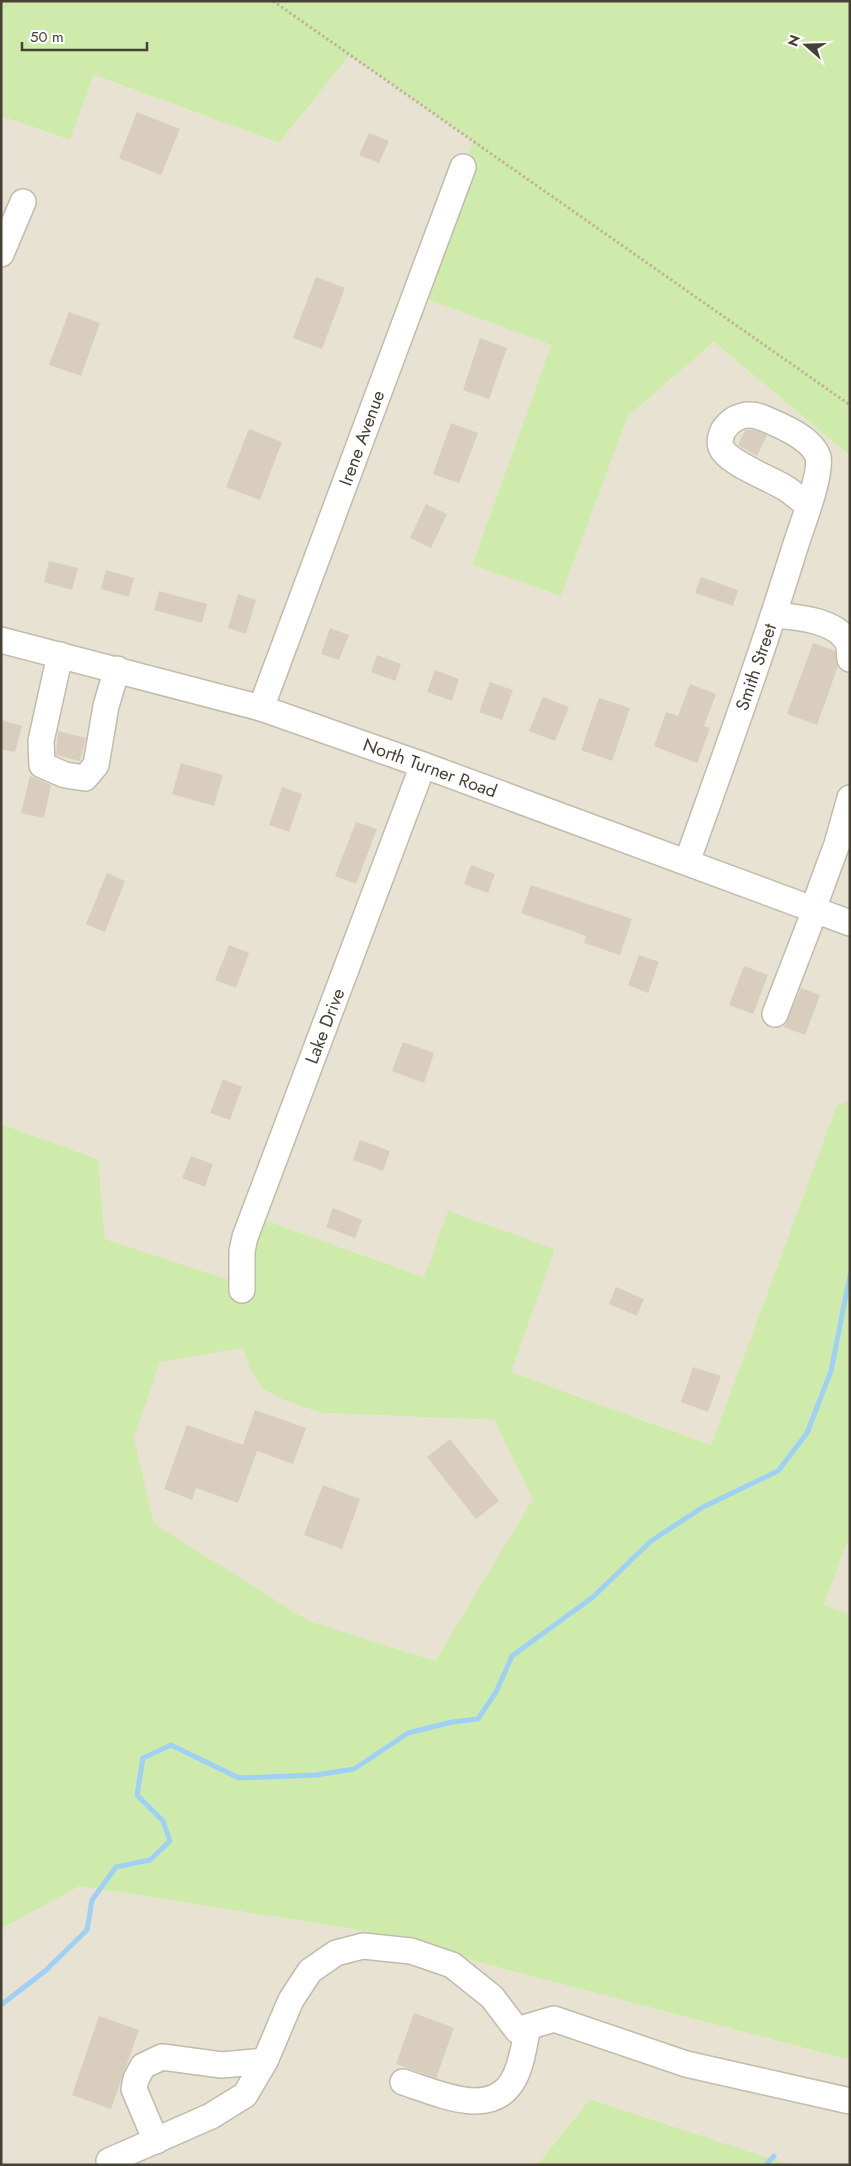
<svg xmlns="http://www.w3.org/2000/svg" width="851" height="2166" viewBox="0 0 851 2166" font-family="Jost,sans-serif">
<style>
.residential{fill:#e8e2d3}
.green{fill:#cfebac;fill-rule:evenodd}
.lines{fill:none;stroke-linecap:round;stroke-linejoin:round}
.stream{stroke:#9ed1f5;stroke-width:5}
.building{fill:#d9cebd}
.minor-casing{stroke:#c3baab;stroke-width:28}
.path{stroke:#c3b498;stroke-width:3;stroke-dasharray:2.5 2.5;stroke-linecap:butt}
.minor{stroke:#fff;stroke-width:25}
.labels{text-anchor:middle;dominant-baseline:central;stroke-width:4.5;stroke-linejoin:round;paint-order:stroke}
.street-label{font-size:18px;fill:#474035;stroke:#fff}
</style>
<rect width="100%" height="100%" fill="#f4f0e6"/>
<g class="residential">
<polygon points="350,55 473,141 416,294 551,345 472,565 561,596 628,416 714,342 850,456 850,1101 837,1106 711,1445 511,1372 555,1248 424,1277 253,1216 242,1285 105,1239 98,1159 1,1124 1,116 70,140 94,75 279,143"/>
<polygon points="243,1348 251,1372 322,1413 494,1420 534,1499 435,1661 309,1621 154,1525 133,1438 160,1362"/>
<polygon points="850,1535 850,1614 824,1605"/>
<polygon points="80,1886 352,1929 850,2060 850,2165 791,2165 590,2099 537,2165 1,2165 1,1929"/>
</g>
<g class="green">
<polygon points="1,1 850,1 850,456 714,342 628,416 561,596 472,565 551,345 416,295 473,141 350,55 279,143 94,75 70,140 1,116"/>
<path d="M 850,1101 L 850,1535 L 824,1605 L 850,1614 L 850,2060 L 352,1929 L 80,1886 L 1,1929 L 1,1124 L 98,1159 L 105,1239 L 242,1284 L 253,1216 L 424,1277 L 448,1211 L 555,1249 L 511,1372 L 711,1445 L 837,1105 ZM 243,1348 L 251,1372 L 263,1389 L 286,1401 L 322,1413 L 494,1420 L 533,1499 L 435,1661 L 309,1621 L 154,1524 L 134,1438 L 160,1362 Z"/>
<polygon points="590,2099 791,2165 537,2165"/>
</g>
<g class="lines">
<g class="stream">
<polyline points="1,2005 45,1971 87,1930 92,1900 116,1867 150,1860 170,1841 163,1821 137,1795 143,1758 171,1745 239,1778 316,1775 354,1769 408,1733 452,1722 478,1719 496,1692 512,1656 593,1597 651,1541 703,1507 778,1471 807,1433 831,1371 850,1275"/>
<polyline points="766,2165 774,2156"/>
</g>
</g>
<g class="building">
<polygon points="137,112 180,129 161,175 119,158"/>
<polygon points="369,133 389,141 379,163 359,155"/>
<polygon points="316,277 345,288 322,349 293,338"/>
<polygon points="69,312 100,323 81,376 49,365"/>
<polygon points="480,338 507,348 489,399 463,390"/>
<polygon points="451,423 478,433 459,483 433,474"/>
<polygon points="249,429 282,442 260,500 226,487"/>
<polygon points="745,430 754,430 767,435 757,456 738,445"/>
<polygon points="426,504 447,514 431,548 410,538"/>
<polygon points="49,561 78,568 72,590 44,582"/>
<polygon points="106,570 134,578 129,597 101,589"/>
<polygon points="701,577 738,590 733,606 695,593"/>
<polygon points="159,591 207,604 202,623 154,610"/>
<polygon points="238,594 256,600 246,634 228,628"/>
<polygon points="330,628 349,635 339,660 321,654"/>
<polygon points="813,643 835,651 838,666 817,725 787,714"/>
<polygon points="377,655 401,664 395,681 371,672"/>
<polygon points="435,670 459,679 452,701 427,692"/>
<polygon points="490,682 513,690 502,720 479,712"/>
<polygon points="690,684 716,694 704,726 710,728 697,763 654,746 666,712 678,716"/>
<polygon points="543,697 569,707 555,741 529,731"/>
<polygon points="599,698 630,708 612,761 581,750"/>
<polygon points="1,720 22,726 15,752 1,749"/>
<polygon points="58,731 86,738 80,761 56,755"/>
<polygon points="181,763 223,775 214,806 172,794"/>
<polygon points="30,776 51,785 44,818 21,813"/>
<polygon points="282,787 302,794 289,832 269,825"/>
<polygon points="356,822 377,829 356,884 335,876"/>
<polygon points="471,865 495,874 488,893 464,884"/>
<polygon points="107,873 125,881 105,932 86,924"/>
<polygon points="531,885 632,919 620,955 584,943 586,936 521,913"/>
<polygon points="229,945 249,953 236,988 215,980"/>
<polygon points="639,955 659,962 648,993 628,985"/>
<polygon points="744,966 768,975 753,1014 729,1005"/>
<polygon points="801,988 820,995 805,1035 784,1027"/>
<polygon points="403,1042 434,1053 424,1083 392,1071"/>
<polygon points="223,1079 242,1087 230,1120 210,1113"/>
<polygon points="360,1140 390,1151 383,1171 353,1160"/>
<polygon points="191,1156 213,1164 205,1187 182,1178"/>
<polygon points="333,1208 362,1220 355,1238 326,1227"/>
<polygon points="616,1287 644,1299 637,1316 609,1304"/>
<polygon points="693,1367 721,1376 708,1412 681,1402"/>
<polygon points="255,1410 306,1428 293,1464 257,1451 238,1503 196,1488 192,1500 164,1489 187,1425 243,1445"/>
<polygon points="450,1439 499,1501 476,1519 427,1457"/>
<polygon points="323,1485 360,1499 342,1549 304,1535"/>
<polygon points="414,2013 454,2028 436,2078 396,2064"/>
<polygon points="99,2016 139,2030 111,2109 72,2095"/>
</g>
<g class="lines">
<g class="minor-casing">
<g id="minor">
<polyline points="1,254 23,202"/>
<path d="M 774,615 C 797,617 837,620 848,643 C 850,648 849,654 850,659"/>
<polyline points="1,640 261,708 423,765 850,923"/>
<polyline points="60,655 41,741 42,765 65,775 85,778 96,765 106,706 117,669"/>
<polyline points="261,708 463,167"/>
<path d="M 687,862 C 725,756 763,651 796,544 C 802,526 822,473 818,457 C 812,438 780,425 763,418 C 749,412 734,415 724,429 C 721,434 719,442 721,447 C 727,463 772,479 787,489 C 794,494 801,500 808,505"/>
<polyline points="813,909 837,844 850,798"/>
<polyline points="775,1014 815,910"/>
<polyline points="242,1290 242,1251 245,1237 423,765"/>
<path d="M 403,2082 C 435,2092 489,2119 512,2082 C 522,2067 524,2044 528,2027"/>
<polyline points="156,2141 134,2089 136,2079 143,2066 162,2057 222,2065 265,2061"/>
<polyline points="109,2161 211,2116 245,2095 265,2061 291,2000 310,1971 336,1953 363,1946 411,1951 452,1965 492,1997 517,2030 554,2019 686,2064 850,2101"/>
</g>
</g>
<polyline class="path" points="273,1 850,405"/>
<use href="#minor" class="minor"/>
</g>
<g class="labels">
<g class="street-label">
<text transform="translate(362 438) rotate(-70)">Irene Avenue</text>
<text transform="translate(756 667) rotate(-71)">Smith Street</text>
<text transform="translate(430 768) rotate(20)">North Turner Road</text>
<text transform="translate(325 1026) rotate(-69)">Lake Drive</text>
</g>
</g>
<rect width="851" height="2166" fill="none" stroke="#474035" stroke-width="5"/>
<g transform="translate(806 45) rotate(290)" stroke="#ffffff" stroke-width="4" paint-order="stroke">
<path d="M0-4L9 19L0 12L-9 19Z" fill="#474035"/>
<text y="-8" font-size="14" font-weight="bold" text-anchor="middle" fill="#474035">N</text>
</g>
<path d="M22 42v8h125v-8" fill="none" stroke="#474035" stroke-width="2.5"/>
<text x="30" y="42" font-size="15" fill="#474035" stroke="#ffffff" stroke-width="4" paint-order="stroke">50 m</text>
</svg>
